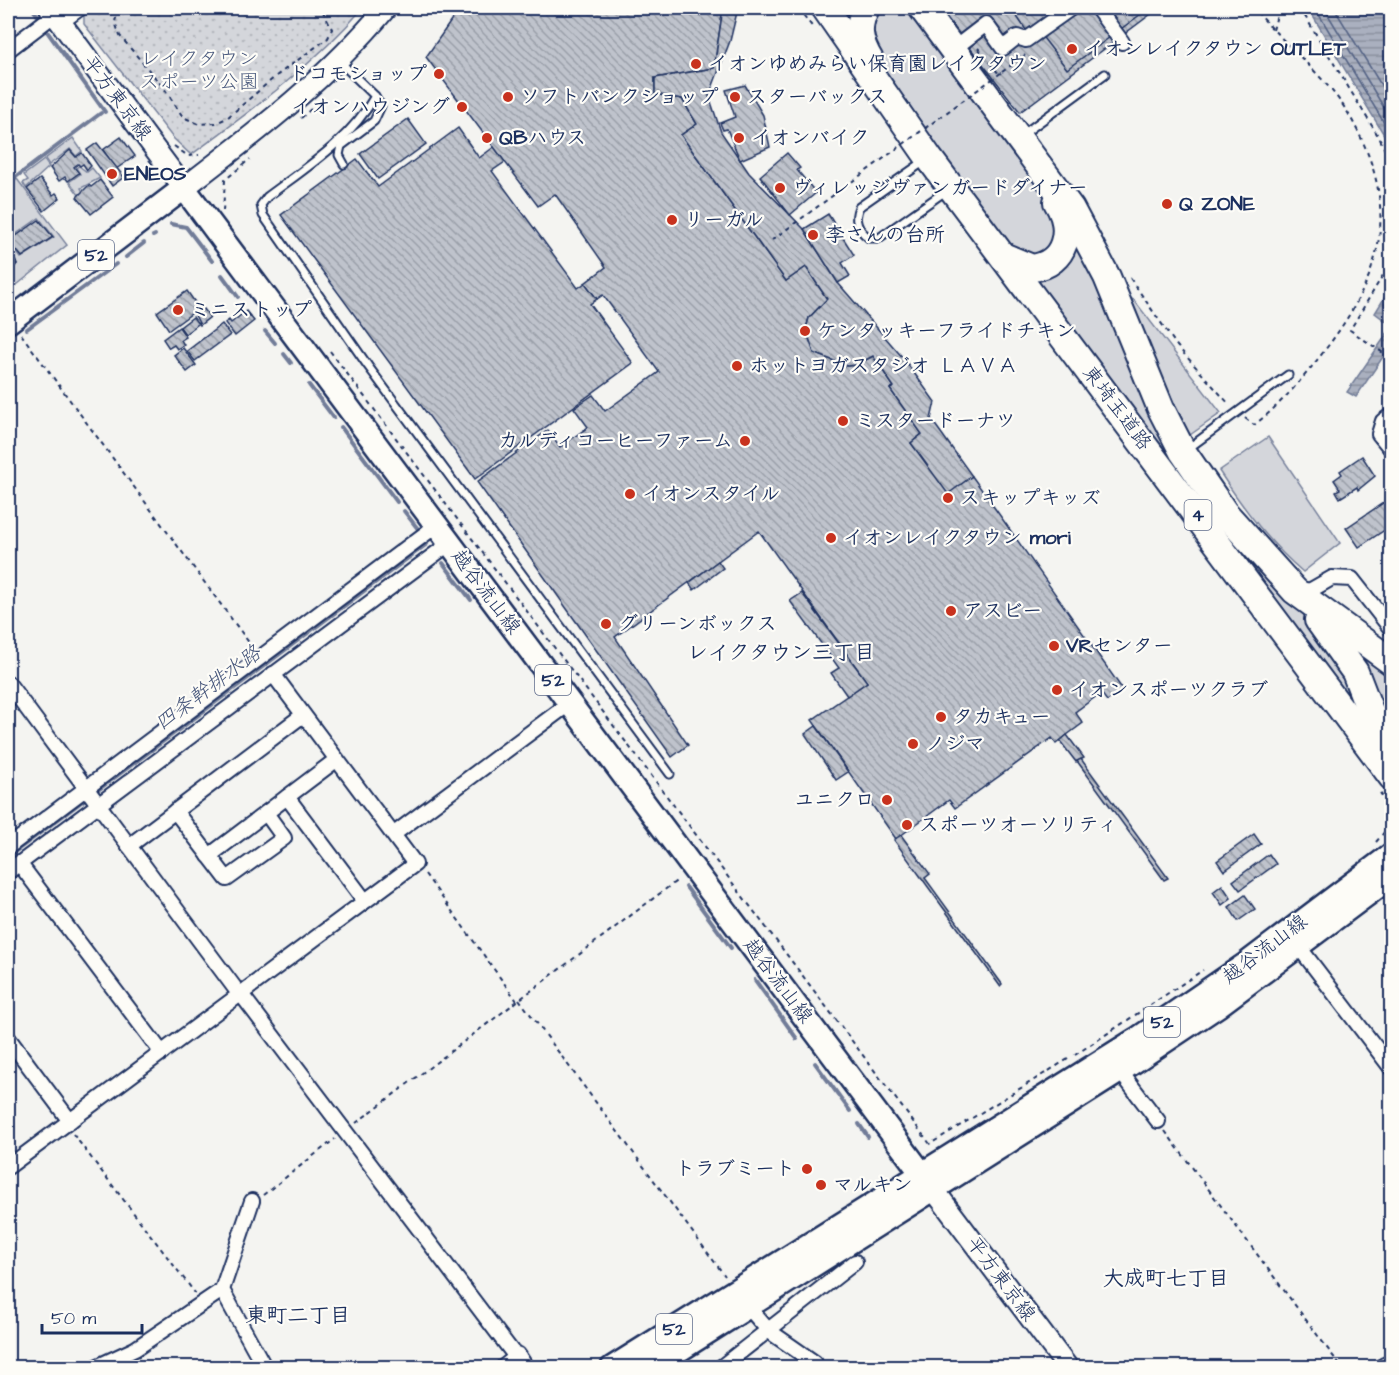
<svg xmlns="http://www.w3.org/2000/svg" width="1399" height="1375" viewBox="0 0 1399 1375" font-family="'Architects Daughter','Klee One',sans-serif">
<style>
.green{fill:#d4d6db;stroke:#78829c;stroke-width:1.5;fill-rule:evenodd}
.park{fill:url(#park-dots);stroke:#78829c;stroke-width:1.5}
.water{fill:url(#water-rules);stroke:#717c98;stroke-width:1.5}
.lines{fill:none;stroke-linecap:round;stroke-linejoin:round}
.shore{stroke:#546385;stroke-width:1.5}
.stream{stroke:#717c98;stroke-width:4}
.building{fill:url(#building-back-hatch);stroke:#1b2f5e;stroke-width:1.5}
.lane-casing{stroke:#1b2f5e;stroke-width:11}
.street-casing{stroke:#1b2f5e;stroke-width:18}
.secondary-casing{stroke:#1b2f5e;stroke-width:24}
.primary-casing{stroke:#1b2f5e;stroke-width:27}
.highway-casing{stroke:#1b2f5e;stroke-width:30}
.path{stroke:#1b2f5e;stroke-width:2;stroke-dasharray:4.5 4.5;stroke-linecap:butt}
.lane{stroke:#fdfcf7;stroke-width:7}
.street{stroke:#fdfcf7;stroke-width:14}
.secondary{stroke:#fdfcf7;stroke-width:20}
.primary{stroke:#fdfcf7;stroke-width:22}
.highway{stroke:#fdfcf7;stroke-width:26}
.path-bridge{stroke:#1b2f5e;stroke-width:2;stroke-dasharray:4.5 4.5;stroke-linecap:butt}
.poi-dot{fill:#c8321e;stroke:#fdfcf7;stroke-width:2}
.labels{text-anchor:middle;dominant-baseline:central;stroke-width:4.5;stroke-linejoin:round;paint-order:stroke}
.shield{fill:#fdfcf7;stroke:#5f6c8c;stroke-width:1.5}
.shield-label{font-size:18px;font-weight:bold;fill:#1b2f5e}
.poi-label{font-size:20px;font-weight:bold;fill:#1b2f5e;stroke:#fdfcf7;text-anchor:start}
.park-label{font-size:20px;fill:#49597d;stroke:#fdfcf7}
.street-label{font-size:20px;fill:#1b2f5e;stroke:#fdfcf7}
.neighbourhood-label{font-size:21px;font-weight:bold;fill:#1b2f5e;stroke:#fdfcf7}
.water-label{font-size:21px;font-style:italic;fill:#46567b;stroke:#fdfcf7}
</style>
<defs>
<pattern id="park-dots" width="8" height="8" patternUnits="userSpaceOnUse" patternTransform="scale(1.5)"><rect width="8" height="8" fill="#d4d6db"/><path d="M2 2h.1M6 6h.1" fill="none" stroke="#b5b8be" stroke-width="1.8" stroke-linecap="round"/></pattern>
<pattern id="water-rules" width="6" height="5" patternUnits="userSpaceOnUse" patternTransform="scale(1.5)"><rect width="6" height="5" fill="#aab0bf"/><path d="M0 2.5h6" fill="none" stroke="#8a909e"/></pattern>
<pattern id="building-back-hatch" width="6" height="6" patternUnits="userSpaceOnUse" patternTransform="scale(1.5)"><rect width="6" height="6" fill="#bfc3cc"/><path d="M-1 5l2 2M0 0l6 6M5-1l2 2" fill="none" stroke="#9a9fa9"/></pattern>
</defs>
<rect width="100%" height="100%" fill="#f4f4f1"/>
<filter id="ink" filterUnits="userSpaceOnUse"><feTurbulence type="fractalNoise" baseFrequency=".0167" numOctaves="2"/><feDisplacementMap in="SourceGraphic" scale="12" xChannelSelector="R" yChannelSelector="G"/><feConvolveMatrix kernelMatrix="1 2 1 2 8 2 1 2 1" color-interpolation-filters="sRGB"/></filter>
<g filter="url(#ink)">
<g class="green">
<polygon points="877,8 909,8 917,14 1053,208 1056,242 1035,259 1006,247 870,48 867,21"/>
<polygon points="73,138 82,151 76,156 70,149 49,165 45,159"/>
<polygon points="44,160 49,167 26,188 23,183 28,180 24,175"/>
<polygon points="79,166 87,172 92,168 100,178 81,188 83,192 79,195 69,182 80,174 76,168"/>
<path d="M 17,179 L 67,245 L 8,292 L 8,273 L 18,264 L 8,251 L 8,187 ZM 39,218 L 54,237 L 21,258 L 8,240 Z"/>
<polygon points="1075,228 1140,382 1276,581 1343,662 1380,744 1027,276"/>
<polygon points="1128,297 1134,300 1221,413 1190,435 1156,366"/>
<path d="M 1268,437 L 1340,543 L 1303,572 C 1269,543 1243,508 1219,471 Z"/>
<polygon points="1335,632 1391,671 1391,739"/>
</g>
<path class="park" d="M 93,8 L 363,8 C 313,66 252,110 191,155 L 173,138 L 84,24 L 84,15 Z"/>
<g class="water">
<polygon points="1308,8 1391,8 1391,148 1383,133"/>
<polygon points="1391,287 1391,325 1375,313"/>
<polygon points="1391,328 1391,345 1356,397 1347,392"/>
</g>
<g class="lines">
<g class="shore">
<polyline points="1315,8 1392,136"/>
<polyline points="1324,8 1392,121"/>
<polyline points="1334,8 1392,103"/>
</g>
<g class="stream">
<polyline points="32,8 38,16"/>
<polyline points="46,30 105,112"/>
<polyline points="8,183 101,113"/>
<polyline points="171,224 186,227 212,261"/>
<polyline points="153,236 155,235"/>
<polyline points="126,257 144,243"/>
<polyline points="222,275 238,297"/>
<polyline points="27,329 116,264"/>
<polyline points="265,331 275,343"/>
<polyline points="8,343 12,340"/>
<polyline points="284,354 291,363"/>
<polyline points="309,385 334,418"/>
<polyline points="341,427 397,502"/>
<polyline points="404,511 418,529"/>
<polyline points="443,563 471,600"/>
<polyline points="94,793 427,544"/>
<polyline points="8,857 88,797"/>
<polyline points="686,887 731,948"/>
<polyline points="755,980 797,1039"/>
<polyline points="815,1063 850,1111"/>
<polyline points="859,1124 868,1137"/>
</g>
</g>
<g class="building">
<polygon points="460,8 723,8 714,68 655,78 655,94 682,99 697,124 681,135 786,281 806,267 827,299 809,318 806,329 814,353 847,366 856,365 873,356 894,387 890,389 922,434 911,443 949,492 972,476 1123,690 1107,701 1101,693 1075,712 1083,723 1067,735 1056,744 1052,738 955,808 949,800 896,839 812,720 867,682 759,531 615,637 688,745 672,757 477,482 548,430 560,447 588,427 574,408 593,395 605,411 659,372 603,295 597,299 585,283 606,267 555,194 538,206 426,57"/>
<polygon points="723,8 738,8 730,41 709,96 721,132 749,173 804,229 838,283 904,359 935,402 931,419 972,476 948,494 911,443 922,434 890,389 894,387 873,356 856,365 847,366 814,353 806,329 809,318 827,299 806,267 786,281 681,135 697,124 682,99 655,94 655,78 714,68"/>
<polygon points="939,8 1159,8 1020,112"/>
<polygon points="1018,8 1063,8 1069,18 1086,8 1149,8 1067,69 1034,26 1026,30 1014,12 1020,9"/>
<polygon points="745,85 763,115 770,147 740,160 727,129 723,130 720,123 735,117 726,90"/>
<polygon points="408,119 426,144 378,179 360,154"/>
<polygon points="458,128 479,158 494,147 505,162 492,171 578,288 585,283 597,299 590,304 633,363 475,479 281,215 357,159 378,187"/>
<polygon points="121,137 135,156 116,169 103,150"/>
<polygon points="97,143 124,177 112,186 87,150"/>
<polygon points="70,150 76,157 82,153 91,166 87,170 83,164 80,166 78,164 74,167 79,173 68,181 65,177 59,181 50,168"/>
<polygon points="787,153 800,168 797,170 816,193 790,215 760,176"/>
<polygon points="40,179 53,195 56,193 60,198 44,211 27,189"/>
<polygon points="100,180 113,197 91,214 77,197 89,185 91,187"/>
<polygon points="828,214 854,255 842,263 850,276 838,283 804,229"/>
<polygon points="39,220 53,237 22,257 9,241"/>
<polygon points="8,253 17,264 10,270 8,269"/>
<polygon points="187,291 199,308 169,330 157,312"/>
<polygon points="204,309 210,317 200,325 195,315"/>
<polygon points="246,311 254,321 235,336 225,323 229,320 231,323"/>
<polygon points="193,317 198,324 185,334 180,327"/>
<polygon points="222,324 230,335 195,361 187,351"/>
<polygon points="179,327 186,337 181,340 184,345 177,349 174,345 169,348 163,339"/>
<polygon points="183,348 196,365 187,372 174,355"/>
<polygon points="1362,456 1375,476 1358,490 1357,487 1340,498 1336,491 1340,489 1334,480 1342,474 1340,471"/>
<polygon points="1392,497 1392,525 1359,547 1346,528"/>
<polygon points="718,561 723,568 694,590 689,583"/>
<polygon points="802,593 867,682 847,696 831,673 839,668 790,601"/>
<polygon points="816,726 848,772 836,780 805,734"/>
<polygon points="1067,735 1084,758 1076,762 1060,741"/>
<polygon points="1081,759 1168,878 1164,880 1077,761"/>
<polygon points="1254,834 1261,844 1224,871 1217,861"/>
<polygon points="901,835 930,874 925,878 1002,984 1000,986 894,840"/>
<polygon points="1269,854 1276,864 1240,890 1233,881"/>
<polygon points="1222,885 1231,898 1222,905 1213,892"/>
<polygon points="1245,895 1255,909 1238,921 1229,907"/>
</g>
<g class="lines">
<g class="lane-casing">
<g id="lane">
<polyline points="339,61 375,96 381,106 374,121 341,146 339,155 344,164"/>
<path d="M 375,96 C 350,140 307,167 267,197 L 261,205 L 263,215 L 368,366 L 670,774"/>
<polyline points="1022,135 1105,74"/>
<path d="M 926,160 L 859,207 C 853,221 858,230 869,238 L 879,238 L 947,190"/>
<polyline points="1186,450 1288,375"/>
</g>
</g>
<g class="street-casing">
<g id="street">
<polyline points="1097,8 1122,42"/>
<polyline points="61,22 80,8"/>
<polyline points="960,44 986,24 1003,48 1017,37 1026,40 1071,8"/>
<polyline points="8,50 55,14"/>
<polyline points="1392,415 1383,421 1379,434 1392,450"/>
<polyline points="1297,591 1311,590 1332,578 1352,579 1392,630"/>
<polyline points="8,683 240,995"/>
<polyline points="287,797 365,901"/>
<polyline points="175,811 227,879 284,838 266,813"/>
<polyline points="394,834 570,703"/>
<polyline points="129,846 303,715"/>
<polyline points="8,847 437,525"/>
<polyline points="209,856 336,760"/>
<polyline points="19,863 162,1053"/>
<polyline points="8,872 450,543"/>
<polyline points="1299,947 1392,1069"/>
<polyline points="241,994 516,1357 502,1368"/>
<polyline points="8,1038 70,1121"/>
<polyline points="1120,1071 1158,1121"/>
<polyline points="8,1167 415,864 273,674"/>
<polyline points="252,1201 222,1290 265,1368"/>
<polyline points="748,1307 769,1331 815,1363"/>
<polyline points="94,1368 135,1349 222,1290"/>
<polyline points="720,1368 855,1262"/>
</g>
</g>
<g class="secondary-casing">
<g id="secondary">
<path d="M 50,8 L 184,188 C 257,132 327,79 386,8"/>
<polyline points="934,1190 1068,1368"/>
<polyline points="516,1357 523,1368"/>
<polyline points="1385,1368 1392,1365"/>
</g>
</g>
<g class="primary-casing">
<g id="primary">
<polyline points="8,322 184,188 934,1190"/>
<polyline points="612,1368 1137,1039 1246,964 1392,854"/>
<polyline points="651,1368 1120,1071 1219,1005 1392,876"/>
</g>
</g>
<g class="highway-casing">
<g id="highway">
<polyline points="825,8 929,158 1392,777"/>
<path d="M 866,8 C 856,27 859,42 870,60"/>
<polyline points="922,8 1071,209 1107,277 1161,409 1183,452 1225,513 1295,591 1392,662"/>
<path d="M 1003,256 L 1032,268 C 1066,264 1074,229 1057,202"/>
<polyline points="1318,620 1355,672 1373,719 1392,749"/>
</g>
</g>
<g class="path">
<polyline points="118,8 115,22 120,36 164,88 183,117 199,124 216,123 227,118 276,76 328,38 332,29 321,8"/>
<polyline points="798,8 814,29"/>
<polyline points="1300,8 1380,139 1392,166"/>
<polyline points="1273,30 1279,8"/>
<polyline points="978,48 999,74"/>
<polyline points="1002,72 1025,55"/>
<polyline points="301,118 312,108"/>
<polyline points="174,146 188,156 199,155"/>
<polyline points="223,211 225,180 250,159"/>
<polyline points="1392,260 1350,330 1392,359"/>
<polyline points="1130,278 1177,346 1230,405"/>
<polyline points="21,334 253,648"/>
<polyline points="330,351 930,1144 1068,1059"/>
<path d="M 1245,418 L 1254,425 C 1283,403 1305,376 1328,346 C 1388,266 1399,201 1348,113 C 1322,72 1284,45 1254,8"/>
<polyline points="1376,842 1391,824 1390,806 1380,793"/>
<polyline points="425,874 517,1001"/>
<polyline points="519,999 725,1276"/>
<polyline points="1075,1055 1203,970"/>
<polyline points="356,1123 679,879"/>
<polyline points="1165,1131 1342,1368"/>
<polyline points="73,1134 195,1293"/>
<polyline points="263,1195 335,1139"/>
</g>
<use href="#lane" class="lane"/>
<use href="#street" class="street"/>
<use href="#secondary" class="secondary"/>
<use href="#primary" class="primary"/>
<use href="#highway" class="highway"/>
<polyline class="path-bridge" points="772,240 1002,72"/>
</g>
</g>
<g class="poi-dot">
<circle cx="1072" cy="49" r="6"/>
<circle cx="696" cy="64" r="6"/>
<circle cx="439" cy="74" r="6"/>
<circle cx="508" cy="97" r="6"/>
<circle cx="735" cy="97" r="6"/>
<circle cx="462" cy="107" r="6"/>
<circle cx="487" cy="138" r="6"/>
<circle cx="739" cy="138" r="6"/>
<circle cx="112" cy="174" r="6"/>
<circle cx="780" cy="188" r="6"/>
<circle cx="1167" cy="204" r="6"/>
<circle cx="672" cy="220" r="6"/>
<circle cx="813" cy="235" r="6"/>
<circle cx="178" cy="310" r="6"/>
<circle cx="805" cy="331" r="6"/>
<circle cx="737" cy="366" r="6"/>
<circle cx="843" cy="421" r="6"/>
<circle cx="745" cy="441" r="6"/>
<circle cx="630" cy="494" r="6"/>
<circle cx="948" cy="498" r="6"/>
<circle cx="831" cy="538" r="6"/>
<circle cx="951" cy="611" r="6"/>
<circle cx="606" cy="624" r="6"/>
<circle cx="1054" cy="646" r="6"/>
<circle cx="1057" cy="690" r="6"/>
<circle cx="941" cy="717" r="6"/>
<circle cx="913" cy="744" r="6"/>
<circle cx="887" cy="800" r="6"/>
<circle cx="907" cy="825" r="6"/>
<circle cx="807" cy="1169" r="6"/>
<circle cx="821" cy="1185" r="6"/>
</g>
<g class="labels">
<g class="shield">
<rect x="78" y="240" width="36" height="30" rx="4.5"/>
<rect x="1184.5" y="500" width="27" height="30" rx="4.5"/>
<rect x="535" y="665" width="36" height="30" rx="4.5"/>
<rect x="1144" y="1007" width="36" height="30" rx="4.5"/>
<rect x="656" y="1314" width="36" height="30" rx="4.5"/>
</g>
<g class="shield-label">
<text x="96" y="255">52</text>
<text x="1198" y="515">4</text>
<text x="553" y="680">52</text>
<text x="1162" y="1022">52</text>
<text x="674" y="1329">52</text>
</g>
<g class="poi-label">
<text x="1084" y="49">イオンレイクタウン OUTLET</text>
<text x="708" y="64">イオンゆめみらい保育園レイクタウン</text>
<text x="427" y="74" text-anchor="end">ドコモショップ</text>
<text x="520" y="97">ソフトバンクショップ</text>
<text x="747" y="97">スターバックス</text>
<text x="450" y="107" text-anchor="end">イオンハウジング</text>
<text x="499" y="138">QBハウス</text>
<text x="751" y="138">イオンバイク</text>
<text x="124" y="174">ENEOS</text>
<text x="792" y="188">ヴィレッジヴァンガードダイナー</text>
<text x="1179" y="204">Q ZONE</text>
<text x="684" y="220">リーガル</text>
<text x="825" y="235">李さんの台所</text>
<text x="190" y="310">ミニストップ</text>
<text x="817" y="331">ケンタッキーフライドチキン</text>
<text x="749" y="366">ホットヨガスタジオ ＬＡＶＡ</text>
<text x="855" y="421">ミスタードーナツ</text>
<text x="733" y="441" text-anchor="end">カルディコーヒーファーム</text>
<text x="642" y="494">イオンスタイル</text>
<text x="960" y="498">スキップキッズ</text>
<text x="843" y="538">イオンレイクタウン mori</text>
<text x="963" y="611">アスビー</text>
<text x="618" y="624">グリーンボックス</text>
<text x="1066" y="646">VRセンター</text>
<text x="1069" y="690">イオンスポーツクラブ</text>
<text x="953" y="717">タカキュー</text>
<text x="925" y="744">ノジマ</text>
<text x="875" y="800" text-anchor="end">ユニクロ</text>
<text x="919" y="825">スポーツオーソリティ</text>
<text x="795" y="1169" text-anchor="end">トラブミート</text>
<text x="833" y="1185">マルキン</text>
</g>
<g class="park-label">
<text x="199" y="59">レイクタウン<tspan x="199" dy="23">スポーツ公園</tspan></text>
</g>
<g class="street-label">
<text transform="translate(117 98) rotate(53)">平方東京線</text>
<text transform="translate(1117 408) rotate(53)">東埼玉道路</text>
<text transform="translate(486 592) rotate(53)">越谷流山線</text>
<text transform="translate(1265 949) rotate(-37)">越谷流山線</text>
<text transform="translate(778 981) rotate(53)">越谷流山線</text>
<text transform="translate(1001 1279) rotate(53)">平方東京線</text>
</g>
<g class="neighbourhood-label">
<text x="781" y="652">レイクタウン三丁目</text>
<text x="1166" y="1278">大成町七丁目</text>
<text x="298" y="1315">東町二丁目</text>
</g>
<g class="water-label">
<text transform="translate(208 688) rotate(-37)">四条幹排水路</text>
</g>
</g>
<rect width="1399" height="1375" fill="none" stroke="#fdfcf7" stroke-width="30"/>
<rect x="15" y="15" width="1369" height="1345" fill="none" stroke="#1b2f5e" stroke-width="2" filter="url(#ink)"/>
<path d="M42 1324v9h100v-9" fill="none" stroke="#1b2f5e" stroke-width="3"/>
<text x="51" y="1324" font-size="18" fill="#1b2f5e" stroke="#fdfcf7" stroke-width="4.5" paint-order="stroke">50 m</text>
</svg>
